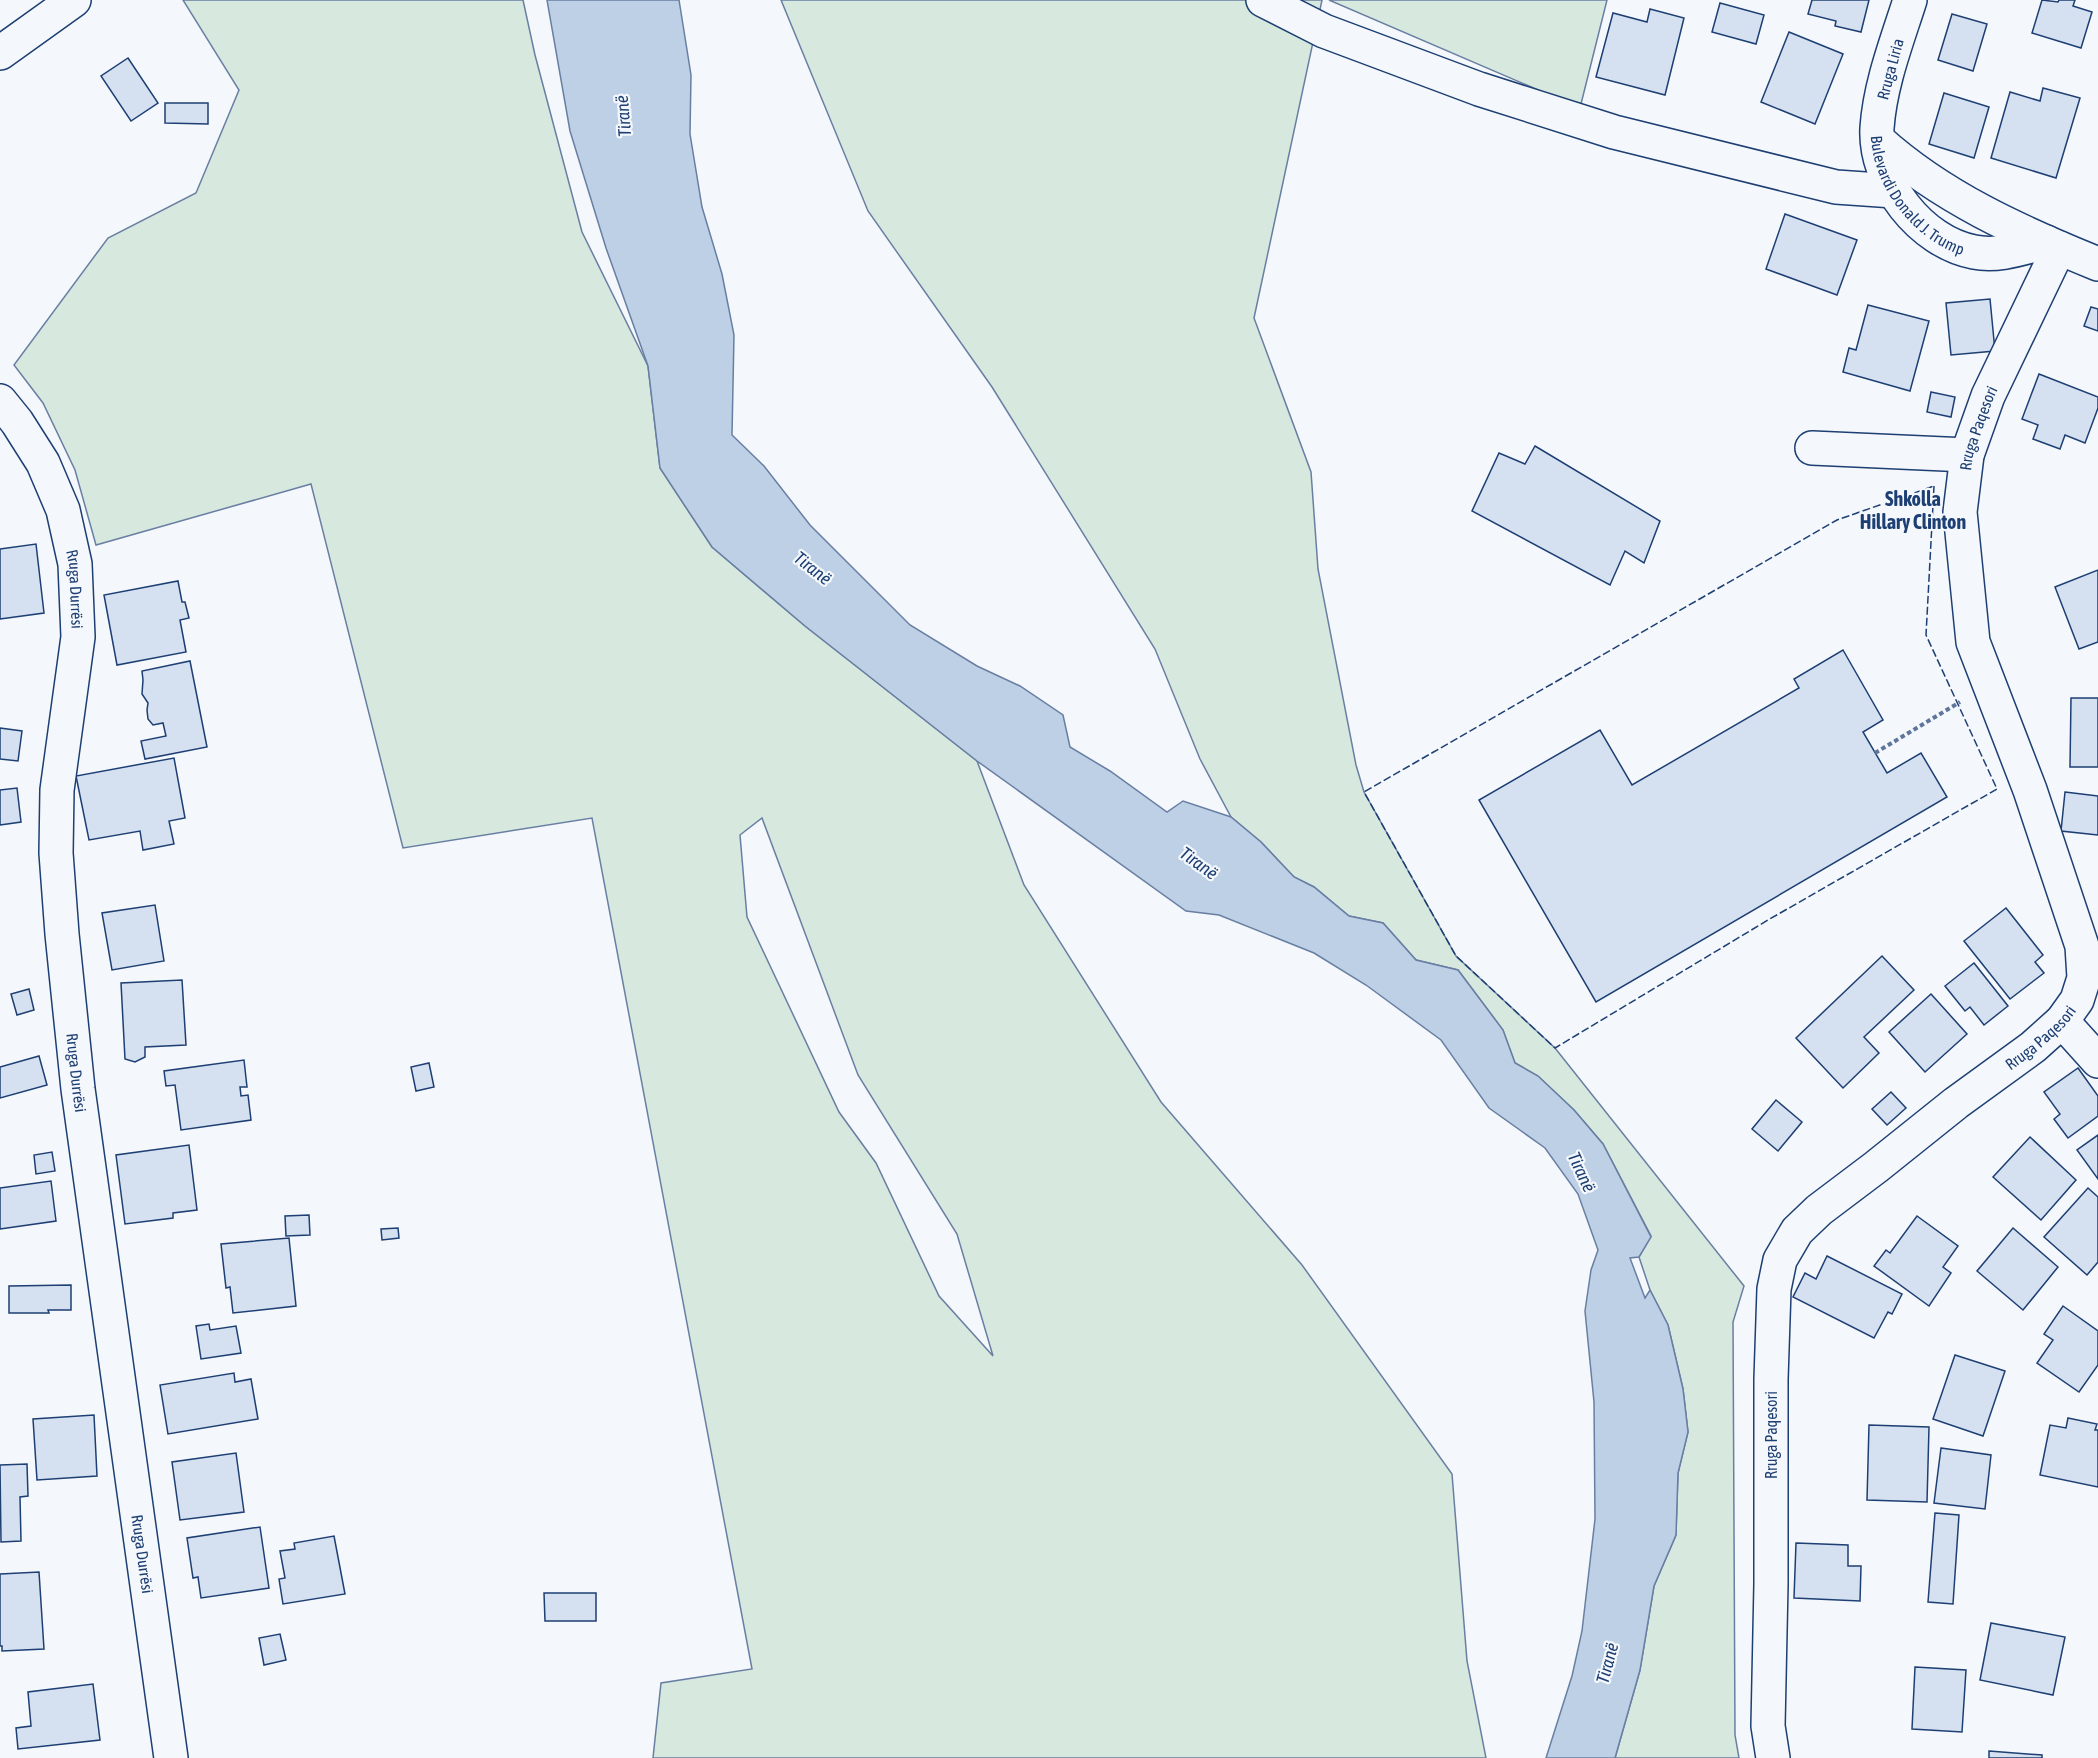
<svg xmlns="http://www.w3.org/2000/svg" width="2098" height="1758" viewBox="0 0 2098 1758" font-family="'Asap Condensed',sans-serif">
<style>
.green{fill:#d7e8df;stroke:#687fa3;stroke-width:1.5;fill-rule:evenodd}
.water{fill:#bed0e5;stroke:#687fa3;stroke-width:1.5}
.building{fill:#d5e0f0;stroke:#1d3f73;stroke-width:1.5}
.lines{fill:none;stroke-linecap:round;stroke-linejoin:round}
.minor-casing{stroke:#1d3f73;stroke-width:36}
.major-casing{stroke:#1d3f73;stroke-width:36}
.path{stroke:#5e769c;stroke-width:4;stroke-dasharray:4.5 3;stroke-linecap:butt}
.minor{stroke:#f4f7fb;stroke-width:33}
.major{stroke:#f4f7fb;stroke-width:33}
.fence{stroke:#1d3f73;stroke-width:1.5;stroke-dasharray:8 3;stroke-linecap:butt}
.labels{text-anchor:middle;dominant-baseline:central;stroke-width:4.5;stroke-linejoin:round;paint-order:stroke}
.street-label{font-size:16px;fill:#1d3f73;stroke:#f4f7fb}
.water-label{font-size:18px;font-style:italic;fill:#1d3f73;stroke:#f4f7fb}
.quarter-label{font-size:20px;font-weight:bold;fill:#1d3f73;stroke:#f4f7fb}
</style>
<rect width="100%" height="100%" fill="#f4f7fb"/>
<g class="green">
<path d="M 183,0 L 523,0 L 535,55 L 582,232 L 648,366 L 660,468 L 712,547 L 805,626 L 977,761 L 1024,885 L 1161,1102 L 1302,1265 L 1452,1474 L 1467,1661 L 1486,1758 L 653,1758 L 661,1683 L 752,1669 L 592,818 L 403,848 L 311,484 L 96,545 L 75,470 L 43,403 L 14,365 L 108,238 L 196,193 L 239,90 ZM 762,818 L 858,1075 L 957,1234 L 993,1356 L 939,1296 L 876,1163 L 839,1112 L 747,917 L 740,835 Z"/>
<polygon points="781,0 1322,0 1254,318 1311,472 1318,569 1356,765 1364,792 1456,956 1555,1048 1744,1286 1733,1322 1735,1735 1739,1758 1615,1758 1640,1670 1654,1586 1676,1535 1678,1473 1688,1432 1683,1389 1668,1325 1650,1290 1639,1257 1651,1236 1603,1144 1574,1110 1538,1076 1515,1063 1503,1030 1458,970 1416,960 1383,923 1349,916 1314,887 1294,877 1261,842 1231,817 1200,759 1155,649 992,387 868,211"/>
<polygon points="1329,0 1607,0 1580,108"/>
</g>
<polygon class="water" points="547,0 679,0 691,75 690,134 702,207 722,274 734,335 732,435 764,466 810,525 910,625 977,666 1020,686 1063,715 1070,747 1110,771 1167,812 1183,801 1231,817 1261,842 1294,877 1314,887 1349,916 1383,923 1416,960 1458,970 1503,1030 1515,1063 1538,1076 1574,1110 1603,1144 1651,1237 1639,1257 1630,1258 1645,1298 1650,1290 1668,1325 1683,1389 1688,1432 1678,1473 1676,1535 1654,1586 1640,1670 1615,1758 1546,1758 1572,1676 1582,1631 1595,1519 1594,1402 1585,1311 1591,1270 1598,1250 1578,1194 1545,1148 1489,1108 1441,1040 1366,985 1314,953 1219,915 1186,911 977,761 805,626 712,547 660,468 648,366 606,248 570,131"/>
<g class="building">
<polygon points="1812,0 1869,0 1861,32 1835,26 1836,21 1808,14"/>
<polygon points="2042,0 2058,2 2059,0 2075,0 2073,6 2092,12 2081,48 2032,33"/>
<polygon points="1720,3 1764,15 1756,44 1712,32"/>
<polygon points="1650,9 1684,18 1665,95 1596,77 1613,13 1647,22"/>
<polygon points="1952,14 1987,24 1973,71 1938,60"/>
<polygon points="1789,32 1843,54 1815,124 1761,102"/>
<polygon points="128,58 158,103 131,121 101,76"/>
<polygon points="2043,88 2080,98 2056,178 1991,158 2010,92 2040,101"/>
<polygon points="1944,93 1989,107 1974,158 1929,144"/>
<polygon points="165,103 208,103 208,124 165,123"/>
<polygon points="1785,214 1857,240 1837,295 1766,269"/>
<polygon points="1990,299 1995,351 1951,355 1946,303"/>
<polygon points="1868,305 1929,321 1910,391 1843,372 1849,348 1856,350"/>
<polygon points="2091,307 2098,309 2098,331 2084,326"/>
<polygon points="2039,374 2098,397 2098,408 2085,443 2065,435 2060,449 2033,439 2038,425 2022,419"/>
<polygon points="1931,392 1955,397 1951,417 1927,412"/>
<polygon points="1535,446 1660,521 1644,563 1625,551 1610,585 1472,511 1499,453 1525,464"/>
<polygon points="36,544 44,613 0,619 0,549"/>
<polygon points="2098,570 2098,642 2079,649 2055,587"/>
<polygon points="178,581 182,602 185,602 189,618 180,620 186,652 117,665 104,595"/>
<polygon points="1843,650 1883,720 1863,732 1887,773 1921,753 1947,797 1596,1002 1479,800 1600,730 1632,785 1799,688 1794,679"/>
<polygon points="190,661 207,747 145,759 141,741 166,736 163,723 153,725 148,719 147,710 148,703 142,694 143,680 142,671"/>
<polygon points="2071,698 2098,698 2098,767 2070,767"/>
<polygon points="0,728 22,731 18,761 0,759"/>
<polygon points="174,758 185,818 169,821 174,844 143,850 140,831 89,840 76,776"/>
<polygon points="17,788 21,822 0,825 0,790"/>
<polygon points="2065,792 2098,796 2098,835 2061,831"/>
<polygon points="155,905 164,961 112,970 102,913"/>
<polygon points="2006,908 2043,955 2035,962 2044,973 2010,999 1964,941"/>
<polygon points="1882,956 1914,990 1864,1037 1879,1053 1843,1088 1796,1038"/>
<polygon points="1974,963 2008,1006 1984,1025 1970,1007 1965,1011 1945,986"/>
<polygon points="182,980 186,1045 145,1047 145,1057 135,1062 125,1059 121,983"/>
<polygon points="29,989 34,1010 17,1015 11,994"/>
<polygon points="1931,994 1967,1034 1925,1072 1889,1032"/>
<polygon points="39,1056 47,1085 0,1098 0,1067"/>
<polygon points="244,1060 247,1087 240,1087 241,1096 248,1095 251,1120 181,1130 175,1085 166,1086 164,1071"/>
<polygon points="429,1063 434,1087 416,1091 411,1067"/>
<polygon points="2078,1068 2098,1096 2098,1116 2068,1138 2054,1119 2060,1114 2044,1092"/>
<polygon points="1891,1092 1906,1108 1887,1125 1872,1109"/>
<polygon points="1776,1100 1802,1122 1778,1151 1752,1129"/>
<polygon points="2098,1135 2098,1179 2077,1150"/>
<polygon points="2030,1137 2076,1180 2041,1220 1993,1177"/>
<polygon points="189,1145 197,1210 173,1213 173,1218 125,1224 116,1155"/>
<polygon points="52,1152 55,1171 36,1174 34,1155"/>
<polygon points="51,1181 56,1221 0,1229 0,1188"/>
<polygon points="2088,1188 2098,1197 2098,1262 2087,1275 2044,1237"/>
<polygon points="309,1215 310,1235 286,1236 285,1216"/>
<polygon points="1917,1216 1958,1246 1943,1267 1951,1273 1929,1306 1874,1266 1886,1250 1890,1253"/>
<polygon points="398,1228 399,1238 382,1240 381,1229"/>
<polygon points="2013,1228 2058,1267 2023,1310 1977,1271"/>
<polygon points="289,1238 296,1306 233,1313 230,1287 226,1288 221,1244"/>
<polygon points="1827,1256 1902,1294 1892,1314 1888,1312 1874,1338 1793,1297 1805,1273 1816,1279"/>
<polygon points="71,1285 71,1310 48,1310 49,1313 9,1313 9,1286"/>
<polygon points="2063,1306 2098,1331 2098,1365 2079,1392 2037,1363 2053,1340 2044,1334"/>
<polygon points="209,1324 210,1330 236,1326 241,1353 201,1359 196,1326"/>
<polygon points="1955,1355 2005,1371 1983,1436 1933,1419"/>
<polygon points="234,1373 235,1382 251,1379 258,1419 168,1434 160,1385"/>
<polygon points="94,1415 97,1476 37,1480 33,1419"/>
<polygon points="2068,1418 2097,1424 2095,1430 2098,1430 2098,1487 2040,1475 2050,1425 2066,1428"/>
<polygon points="1869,1425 1929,1427 1927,1502 1867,1500"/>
<polygon points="1941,1448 1991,1455 1985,1509 1934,1503"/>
<polygon points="236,1453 244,1512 180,1520 172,1462"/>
<polygon points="27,1464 28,1496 20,1497 21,1541 1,1542 0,1465"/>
<polygon points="1935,1513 1959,1515 1953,1604 1928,1602"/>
<polygon points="260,1527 269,1588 201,1598 198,1577 193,1578 187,1538"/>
<polygon points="334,1536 345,1594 283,1604 279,1579 285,1578 280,1551 295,1549 294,1543"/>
<polygon points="1796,1543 1848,1545 1848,1566 1861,1566 1860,1601 1794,1598"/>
<polygon points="39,1572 44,1649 2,1651 2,1646 0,1646 0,1574"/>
<polygon points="544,1593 596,1593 596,1621 545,1621"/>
<polygon points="1991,1623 2065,1637 2053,1695 1980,1680"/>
<polygon points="280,1634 286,1660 264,1665 259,1638"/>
<polygon points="1915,1667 1966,1670 1962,1732 1912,1729"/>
<polygon points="93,1684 100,1740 18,1749 16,1728 31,1726 28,1692"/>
<polygon points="1989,1751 2042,1755 2042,1758 1989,1758"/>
</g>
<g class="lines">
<g class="minor-casing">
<g id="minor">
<polyline points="1263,0 1324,31 1479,89 1614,132 1836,187 1894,191"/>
<polyline points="0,53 74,0"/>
<path id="s1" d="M 0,401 L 17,422 L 43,463 L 63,510 L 75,564 L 78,637 L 57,790 L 56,853 L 62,934 L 78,1089 L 171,1758"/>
<polyline points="1812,448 1967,455"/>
<polyline points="2062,1021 2098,1061"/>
<path id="s2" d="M 1773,1758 L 1768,1726 L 1771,1584 L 1771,1379 L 1774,1289 L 1780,1260 L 1797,1231 L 1819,1210 L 1876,1167 L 1956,1103 L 2033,1047 L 2062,1021 L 2077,1000 L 2084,978 L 2082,946 L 2030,790 L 1973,642 L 1960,512 L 1967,455 L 1988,396 L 2059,248"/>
</g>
</g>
<g class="major-casing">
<g id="major">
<path id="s3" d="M 1910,0 C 1897,41 1880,84 1877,128 C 1874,182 1921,242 1974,252 C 1998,257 2023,248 2046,242"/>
<path d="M 1878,140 C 1941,197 2019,232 2098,264"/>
</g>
</g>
<polyline class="path" points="1875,753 1960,702"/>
<use href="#minor" class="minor"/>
<use href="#major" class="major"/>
<polygon class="fence" points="1934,486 1926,635 1997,789 1768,920 1555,1048 1456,956 1364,792 1837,520"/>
</g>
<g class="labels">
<g class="street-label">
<text transform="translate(1890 69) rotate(-75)">Rruga Liria</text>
<text stroke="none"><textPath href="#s3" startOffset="216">Bulevardi Donald J. Trump</textPath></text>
<text stroke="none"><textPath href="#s2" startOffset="1492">Rruga Paqesori</textPath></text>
<text stroke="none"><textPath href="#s1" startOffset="207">Rruga Durrësi</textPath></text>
<text stroke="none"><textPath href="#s2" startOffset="844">Rruga Paqesori</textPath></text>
<text stroke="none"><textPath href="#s1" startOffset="693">Rruga Durrësi</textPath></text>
<text transform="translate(1771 1435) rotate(-90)">Rruga Paqesori</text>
<text stroke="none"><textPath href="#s1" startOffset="1179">Rruga Durrësi</textPath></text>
</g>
<g class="water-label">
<text transform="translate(623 116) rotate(-95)">Tiranë</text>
<text transform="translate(813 568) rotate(38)">Tiranë</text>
<text transform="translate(1199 863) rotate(36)">Tiranë</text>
<text transform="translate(1582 1172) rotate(65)">Tiranë</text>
<text transform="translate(1607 1663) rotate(-75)">Tiranë</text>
</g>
<g class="quarter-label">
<text x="1913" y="498">Shkolla<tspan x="1913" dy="23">Hillary Clinton</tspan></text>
</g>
</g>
</svg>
